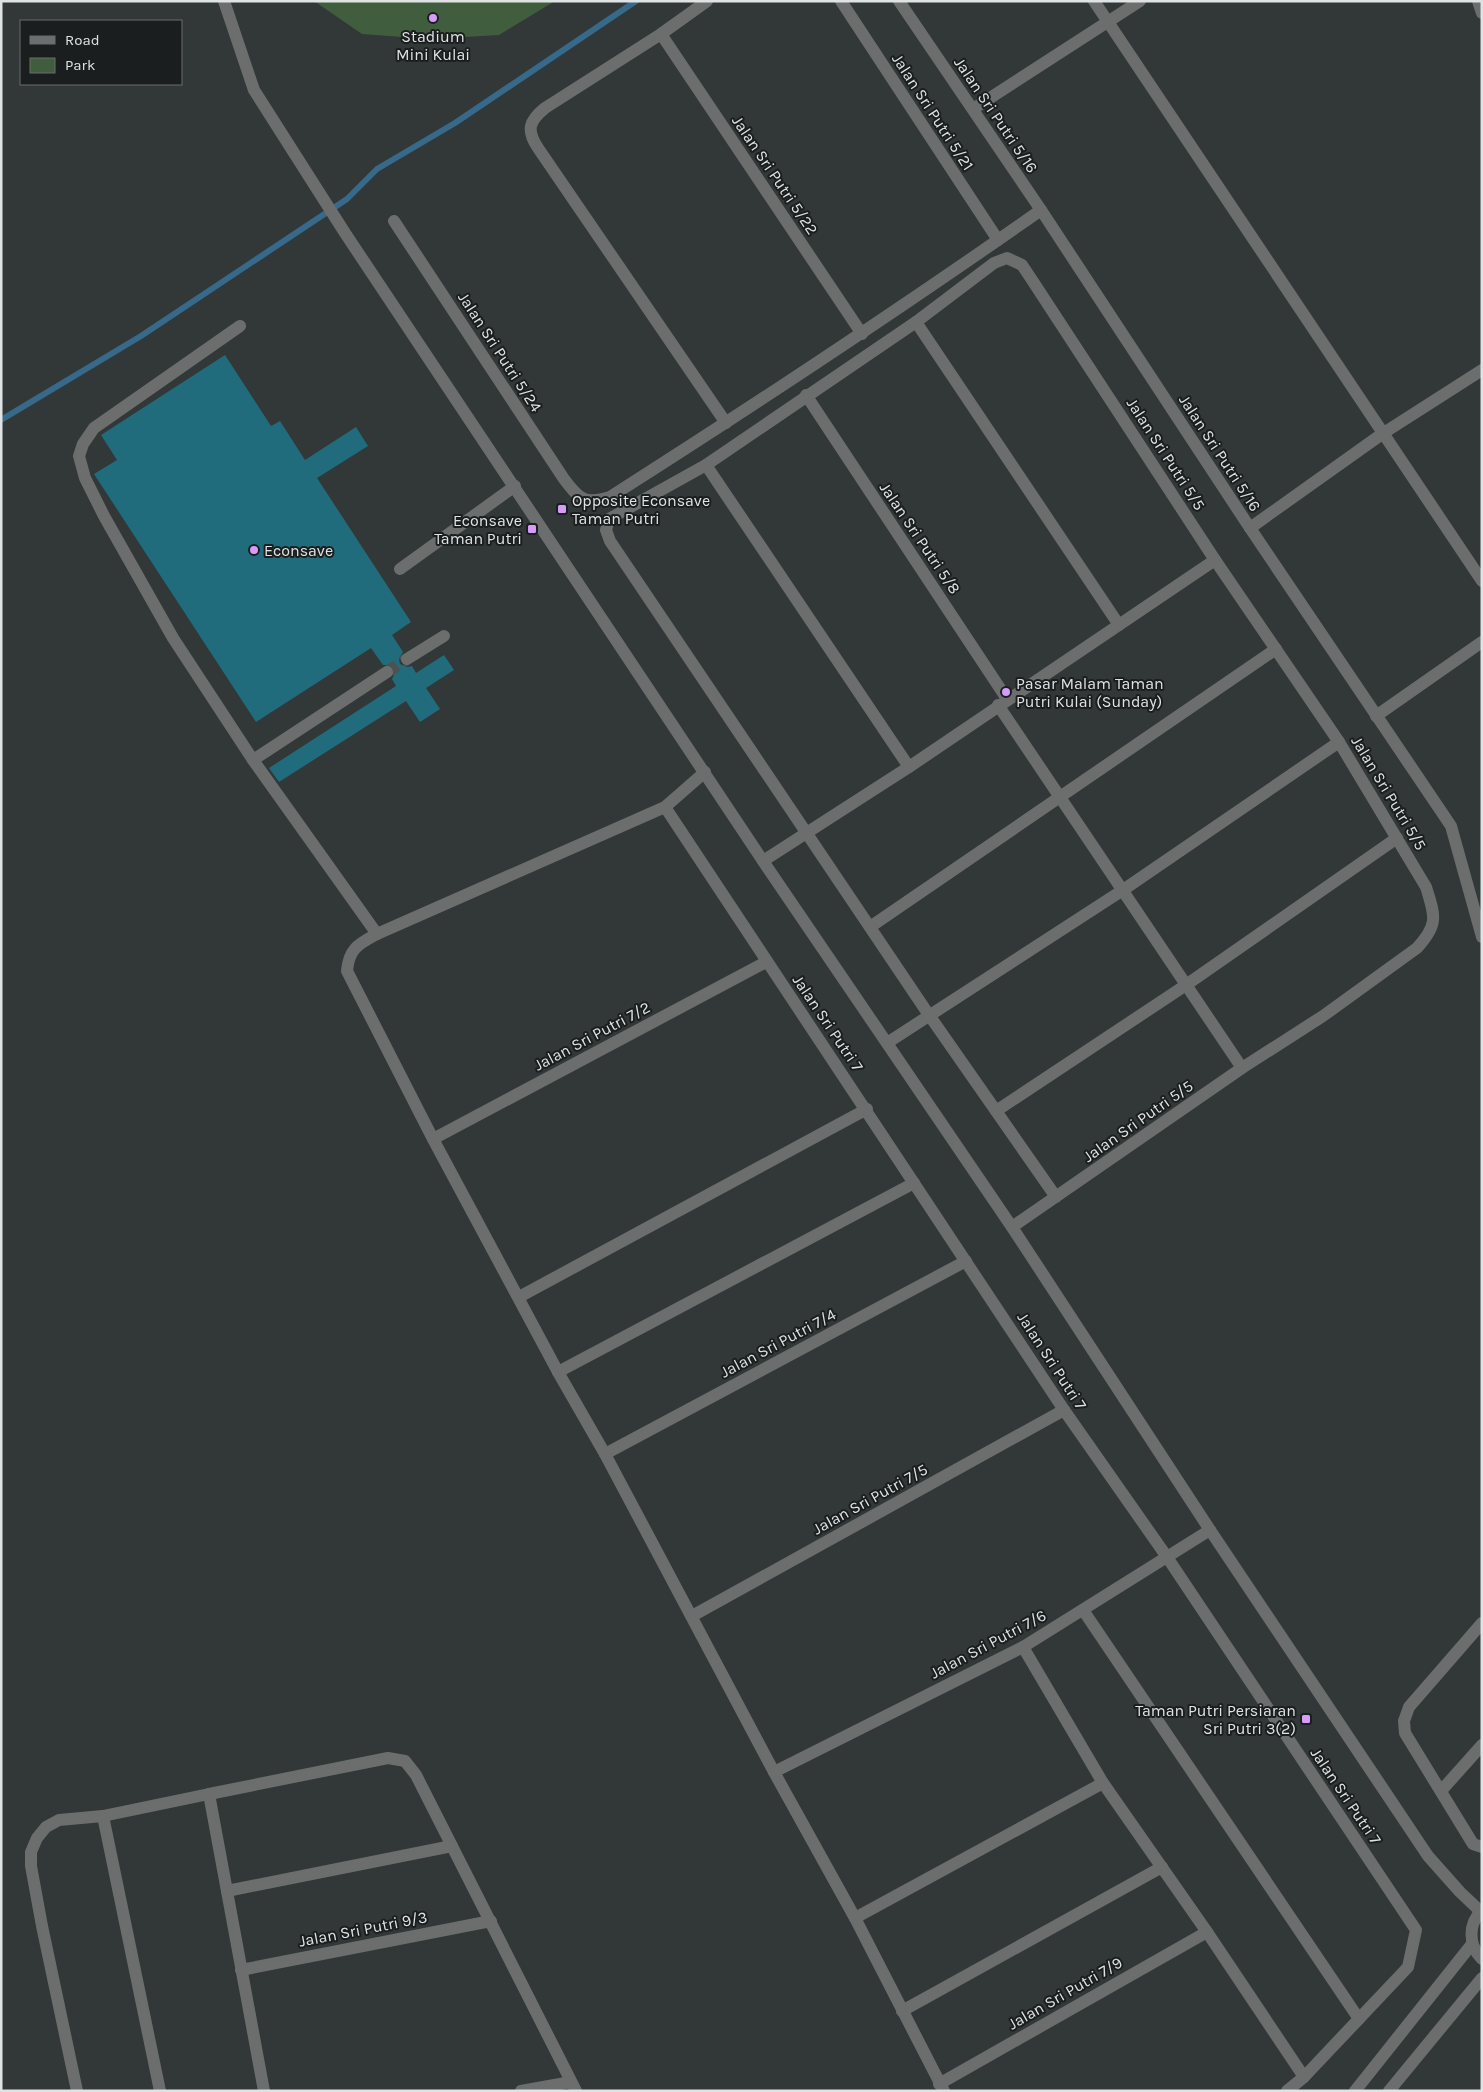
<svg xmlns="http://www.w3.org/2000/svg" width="1483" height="2092" viewBox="0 0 1483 2092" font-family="Karla,sans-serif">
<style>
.green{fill:#405e3d}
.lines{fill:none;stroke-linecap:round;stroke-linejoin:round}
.stream{stroke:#37698a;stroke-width:6}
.building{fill:#216c7c}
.minor-tunnel{stroke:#4b5251;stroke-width:12;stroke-dasharray:12 6;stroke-linecap:butt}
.minor{stroke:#6b6e6d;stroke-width:12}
.poi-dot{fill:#d79bf9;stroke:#1b1e1e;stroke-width:2}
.labels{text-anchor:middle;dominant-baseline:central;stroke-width:4;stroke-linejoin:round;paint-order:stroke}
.poi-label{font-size:16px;fill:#dfe3e3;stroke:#1b1e1e;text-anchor:start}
.street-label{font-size:16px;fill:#dfe3e3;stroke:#1b1e1e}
</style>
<rect width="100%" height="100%" fill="#313837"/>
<polygon class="green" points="314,1 555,1 499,35 430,39 362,34"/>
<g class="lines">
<polyline class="stream" points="1,420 141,336 347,199 377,169 455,123 636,1"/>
</g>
<polygon class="building" points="225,355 271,426 280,421 305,460 356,427 368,446 317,478 411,622 392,635 403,652 399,659 400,664 407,667 412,666 416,673 444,655 454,670 426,688 440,709 420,722 406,701 279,782 269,768 396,686 392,679 394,675 394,668 390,665 383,665 371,648 256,722 94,474 117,460 101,435"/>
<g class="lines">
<polyline class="minor-tunnel" points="387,672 407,659"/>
<g class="minor">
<polyline points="224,1 254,90 345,233 763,861 1012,1227 1210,1530 1428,1856 1460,1892 1480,1911"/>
<path d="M 707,1 L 661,34 L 545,108 C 529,121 526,130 538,148 L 726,423"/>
<polyline points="841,1 998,240"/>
<polyline points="899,1 1041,210 1250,528 1451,826 1482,937"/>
<polyline points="1094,1 1482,581"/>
<polyline points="1478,1 1482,13"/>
<polyline points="661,34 862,334"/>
<polyline points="973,109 1140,1"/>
<path d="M 394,221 L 564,479 C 579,499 585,505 610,497 C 756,404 900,309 1041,210"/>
<polyline points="916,322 1119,625"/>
<polyline points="240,326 94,428 83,444 79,456 85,478 104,516 173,638 253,760 377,934"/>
<polyline points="806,395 1007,699"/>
<polyline points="706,465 909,767"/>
<polyline points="1250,528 1382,434 1482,370"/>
<polyline points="400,569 515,486"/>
<polyline points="407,659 444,636"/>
<polyline points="998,705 1242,1068"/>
<polyline points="1376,716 1482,642"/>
<polyline points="253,760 387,672"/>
<path d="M 705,772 L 665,807 L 377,934 C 359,944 349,948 347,971 L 433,1139 L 558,1372 L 605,1454 L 774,1772 L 855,1918 L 944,2091"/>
<polyline points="665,807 1064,1410 1167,1557 1416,1930 1408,1967 1304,2077 1287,2091"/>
<polyline points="763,861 909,767 1215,560"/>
<polyline points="870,927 1276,649"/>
<polyline points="887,1043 1123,890 1339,742"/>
<polyline points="996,1111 1186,985 1397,838"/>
<polyline points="433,1139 766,962"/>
<path d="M 1012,1227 L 1242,1068 L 1323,1016 L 1417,948 C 1439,924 1435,916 1426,887 L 1339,742 L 1215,560 L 1032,280 L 1022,265 L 1007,258 L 994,263 L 916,322 L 706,465 L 609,519 L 606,530 L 610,541 L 929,1015 L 1056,1197"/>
<polyline points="519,1297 867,1109"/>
<polyline points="558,1372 914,1183"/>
<polyline points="605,1454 966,1261"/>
<polyline points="1083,1610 1359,2019"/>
<polyline points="692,1616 1064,1410"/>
<polyline points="1482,1623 1409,1707 1404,1721 1405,1733 1473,1844 1482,1847"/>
<polyline points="1023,1647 1103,1783 1207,1932 1304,2077"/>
<polyline points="774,1772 1023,1647 1210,1530"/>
<polyline points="1441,1791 1482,1745"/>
<polyline points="209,1794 388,1758 405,1761 416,1775 576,2091"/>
<polyline points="103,1816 160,2091"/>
<polyline points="227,1891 452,1846"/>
<path d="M 1482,1910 C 1468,1924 1468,1945 1482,1959"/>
<polyline points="855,1918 1103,1783"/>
<polyline points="241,1970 491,1921"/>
<polyline points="902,2011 1162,1867"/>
<polyline points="939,2084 1207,1932"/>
<polyline points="77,2091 42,1926 31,1866 31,1852 37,1838 46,1827 59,1820 103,1816 209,1794 264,2091"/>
<polyline points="521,2091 571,2082"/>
<polyline points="1355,2091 1472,1944"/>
<polyline points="1389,2091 1482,1978"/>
</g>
</g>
<g class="poi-dot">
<circle cx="433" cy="18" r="5"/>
<rect x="557" y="504" width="10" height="10" rx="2.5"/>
<rect x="527" y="524" width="10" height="10" rx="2.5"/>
<circle cx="254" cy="550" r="5"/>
<circle cx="1006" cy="692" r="5"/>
<rect x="1301" y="1714" width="10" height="10" rx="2.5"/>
</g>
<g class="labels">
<g class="poi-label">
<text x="433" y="36" text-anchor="middle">Stadium<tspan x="433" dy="18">Mini Kulai</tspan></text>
<text x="572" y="500">Opposite Econsave<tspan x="572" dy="18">Taman Putri</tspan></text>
<text x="522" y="520" text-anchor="end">Econsave<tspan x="522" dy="18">Taman Putri</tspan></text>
<text x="264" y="550">Econsave</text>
<text x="1016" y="683">Pasar Malam Taman<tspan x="1016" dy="18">Putri Kulai (Sunday)</tspan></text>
<text x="1296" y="1710" text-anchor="end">Taman Putri Persiaran<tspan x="1296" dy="18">Sri Putri 3(2)</tspan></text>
</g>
<g class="street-label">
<text transform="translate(933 112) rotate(57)">Jalan Sri Putri 5/21</text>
<text transform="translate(996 115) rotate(56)">Jalan Sri Putri 5/16</text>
<text transform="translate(775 175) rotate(56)">Jalan Sri Putri 5/22</text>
<text transform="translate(500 352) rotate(57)">Jalan Sri Putri 5/24</text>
<text transform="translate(1220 453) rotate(57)">Jalan Sri Putri 5/16</text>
<text transform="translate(1166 454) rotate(57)">Jalan Sri Putri 5/5</text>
<text transform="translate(920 538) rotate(56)">Jalan Sri Putri 5/8</text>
<text transform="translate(1389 793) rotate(59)">Jalan Sri Putri 5/5</text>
<text transform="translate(828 1023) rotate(56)">Jalan Sri Putri 7</text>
<text transform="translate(592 1036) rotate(-28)">Jalan Sri Putri 7/2</text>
<text transform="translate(1138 1121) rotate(-35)">Jalan Sri Putri 5/5</text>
<text transform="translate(778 1343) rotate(-28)">Jalan Sri Putri 7/4</text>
<text transform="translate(1052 1361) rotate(57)">Jalan Sri Putri 7</text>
<text transform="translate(870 1499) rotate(-29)">Jalan Sri Putri 7/5</text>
<text transform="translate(988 1644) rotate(-28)">Jalan Sri Putri 7/6</text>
<text transform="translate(1346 1796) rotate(56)">Jalan Sri Putri 7</text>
<text transform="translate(363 1929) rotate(-11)">Jalan Sri Putri 9/3</text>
<text transform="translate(1065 1993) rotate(-30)">Jalan Sri Putri 7/9</text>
</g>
</g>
<rect width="1483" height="2092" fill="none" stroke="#dfe3e3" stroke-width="5"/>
<rect x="20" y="20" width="162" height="65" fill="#1b1e1e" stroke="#696d6d"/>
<rect x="30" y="36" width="25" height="8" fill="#6b6e6d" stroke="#696d6d"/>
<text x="65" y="45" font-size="15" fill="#dfe3e3">Road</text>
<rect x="30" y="58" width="25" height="15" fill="#405e3d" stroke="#696d6d"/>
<text x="65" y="70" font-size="15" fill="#dfe3e3">Park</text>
</svg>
